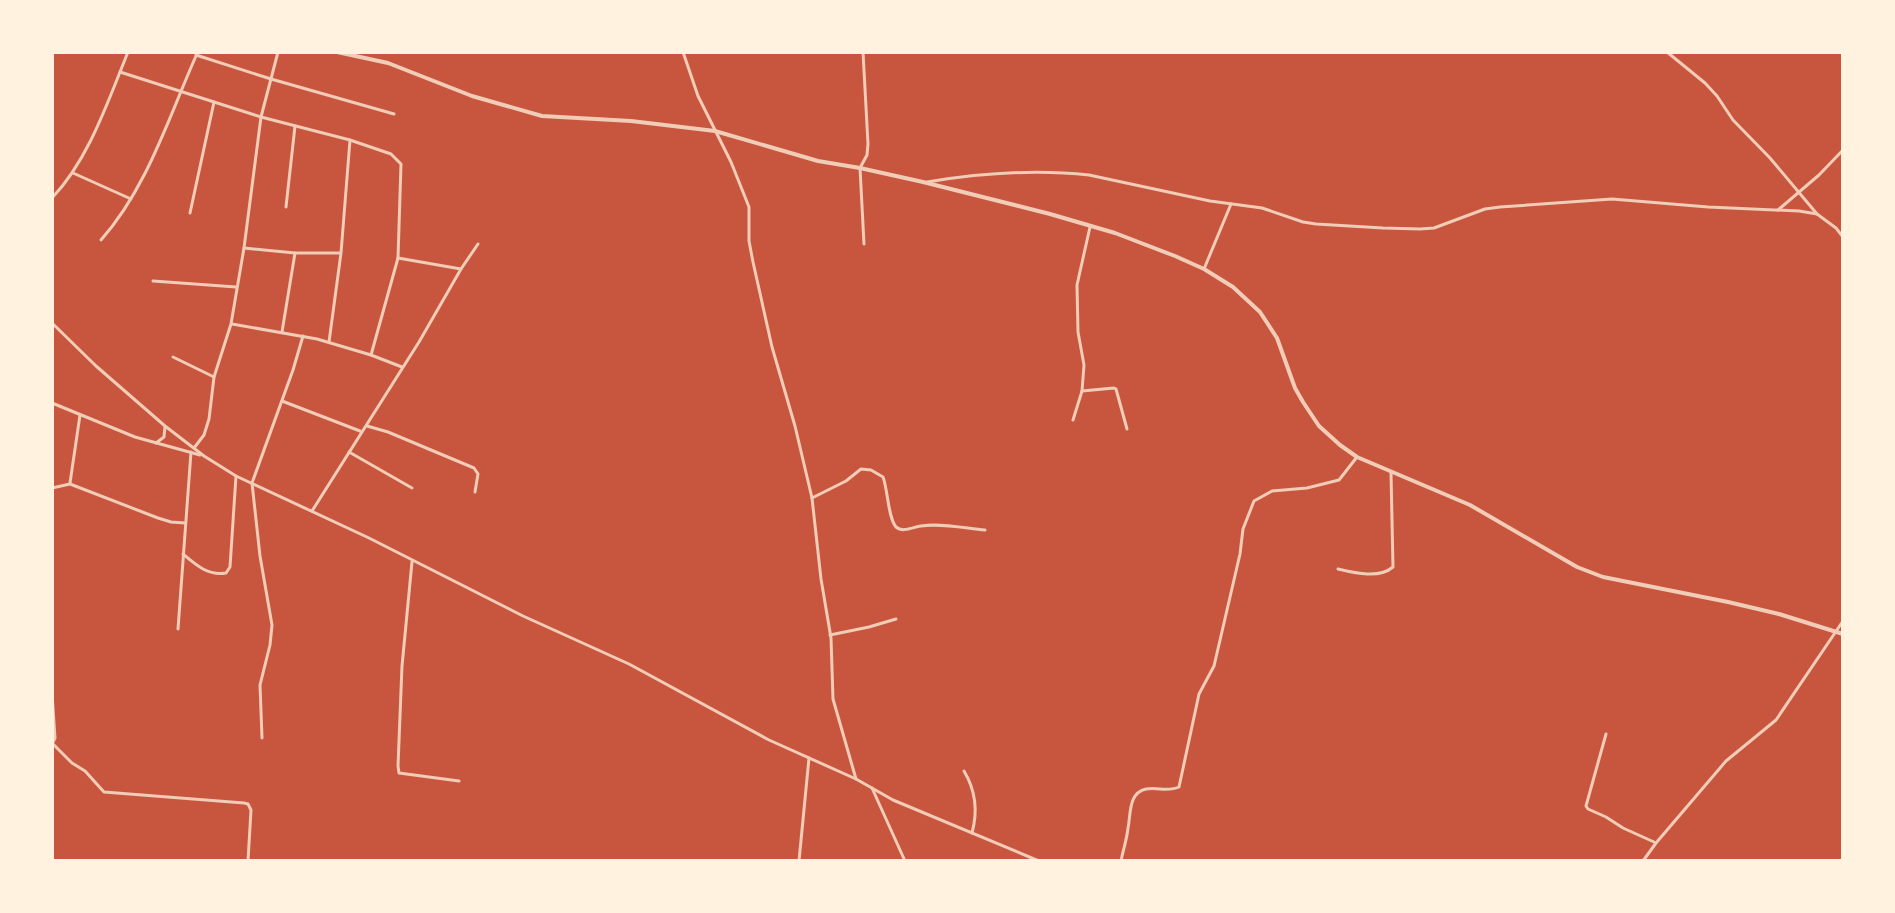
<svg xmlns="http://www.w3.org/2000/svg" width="1895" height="913" viewBox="0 0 1895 913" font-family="Inter,sans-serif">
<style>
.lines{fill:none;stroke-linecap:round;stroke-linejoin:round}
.minor{stroke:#f1ccb7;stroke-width:3}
.tertiary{stroke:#f1ccb7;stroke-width:4}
</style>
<rect width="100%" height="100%" fill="#c8553d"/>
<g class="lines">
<g class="minor">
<polyline points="197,52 196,55 271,79 394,114"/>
<polyline points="683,52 698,96 731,162 749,207 749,241 753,262 772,347 795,426 812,498 821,579 831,638 833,699 856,779"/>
<polyline points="863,52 868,144 867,155 860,168 864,244"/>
<polyline points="1667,52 1705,83 1717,96 1733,120 1770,158 1817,214 1836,228 1843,237"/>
<polyline points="120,72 261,117 350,140 391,154 401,164 398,258 371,355"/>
<polyline points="73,173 131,199"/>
<path d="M 927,182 C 981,173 1034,169 1089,175 L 1210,201 L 1262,208 L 1303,222 L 1316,224 L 1383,228 L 1420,229 L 1434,228 L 1485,209 L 1500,207 L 1612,199 L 1708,207 L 1799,211 L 1817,214"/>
<path d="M 52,198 C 89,159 108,101 128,52"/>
<polyline points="286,207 295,126"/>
<polyline points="1778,210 1819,175 1843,150"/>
<polyline points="190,213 214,102"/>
<path d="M 101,240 C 147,188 168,119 196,56"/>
<polyline points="244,248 295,253 340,253"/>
<polyline points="398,258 461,269"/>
<polyline points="1204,269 1231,204"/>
<polyline points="153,281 236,287"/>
<polyline points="52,323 96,366 165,426 204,456 236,476 369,538 523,616 629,664 769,740 856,779 893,800 1039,861"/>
<polyline points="232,324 317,339 371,355 402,367"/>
<polyline points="282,332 295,253"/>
<polyline points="329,342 341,253 350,140"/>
<polyline points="173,357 214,377"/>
<polyline points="1082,391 1114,388 1116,389 1127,429"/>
<polyline points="282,401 360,431"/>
<polyline points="52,403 135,437 200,455"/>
<polyline points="1073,420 1082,391 1084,365 1078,332 1077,285 1090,227"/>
<polyline points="367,426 388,432 474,468 478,474 475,492"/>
<polyline points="156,443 164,437 165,427"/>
<polyline points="194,448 204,435 209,419 214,377 231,324 244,248 261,117 278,52"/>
<polyline points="349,452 412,488"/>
<polyline points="70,483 80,415"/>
<polyline points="52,488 70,484 158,518 171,522 185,523"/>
<path d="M 812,498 L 846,481 L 861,469 L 871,470 L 883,477 C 888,490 888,518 896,527 C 903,533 913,527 921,526 C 942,523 964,528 985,530"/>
<polyline points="312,511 419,342 461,269 478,244"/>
<path d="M 183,554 C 196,565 208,576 226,573 L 230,567 L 236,476"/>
<polyline points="412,562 402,666 398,766 399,773 459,781"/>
<path d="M 1338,569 C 1355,573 1379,579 1393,567 L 1391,473"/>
<polyline points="178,629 191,452"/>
<polyline points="830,635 869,627 896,619"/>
<polyline points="52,693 55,738 52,744"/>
<polyline points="1606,734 1586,806 1588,809 1606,817 1623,828 1654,842"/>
<polyline points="262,738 260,685 270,645 272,625 260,556 252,483 293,370 303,336"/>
<polyline points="53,744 72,763 85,771 104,792 244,803 248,804 251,810 248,861"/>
<path d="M 964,771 C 976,791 978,811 972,833"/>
<polyline points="872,788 905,861"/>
<polyline points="799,861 809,758"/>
<path d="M 1121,861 C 1123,850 1127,839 1128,828 C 1131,814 1128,793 1146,789 C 1158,787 1168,792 1179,787 L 1199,694 L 1214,666 L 1240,554 L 1243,529 L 1254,501 L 1272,491 L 1307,488 L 1339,480 L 1357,457"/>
<polyline points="1643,861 1656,843 1726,761 1776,720 1843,621"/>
</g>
<polyline class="tertiary" points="337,52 388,63 472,96 542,116 631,121 715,131 818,161 860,168 923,182 1050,214 1115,233 1175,256 1204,269 1233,287 1260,312 1277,338 1295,388 1303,402 1319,426 1340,445 1357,457 1470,505 1577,567 1603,577 1728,602 1779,614 1843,634"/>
</g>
<rect width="1895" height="913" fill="none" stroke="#fff3e0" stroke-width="108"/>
</svg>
